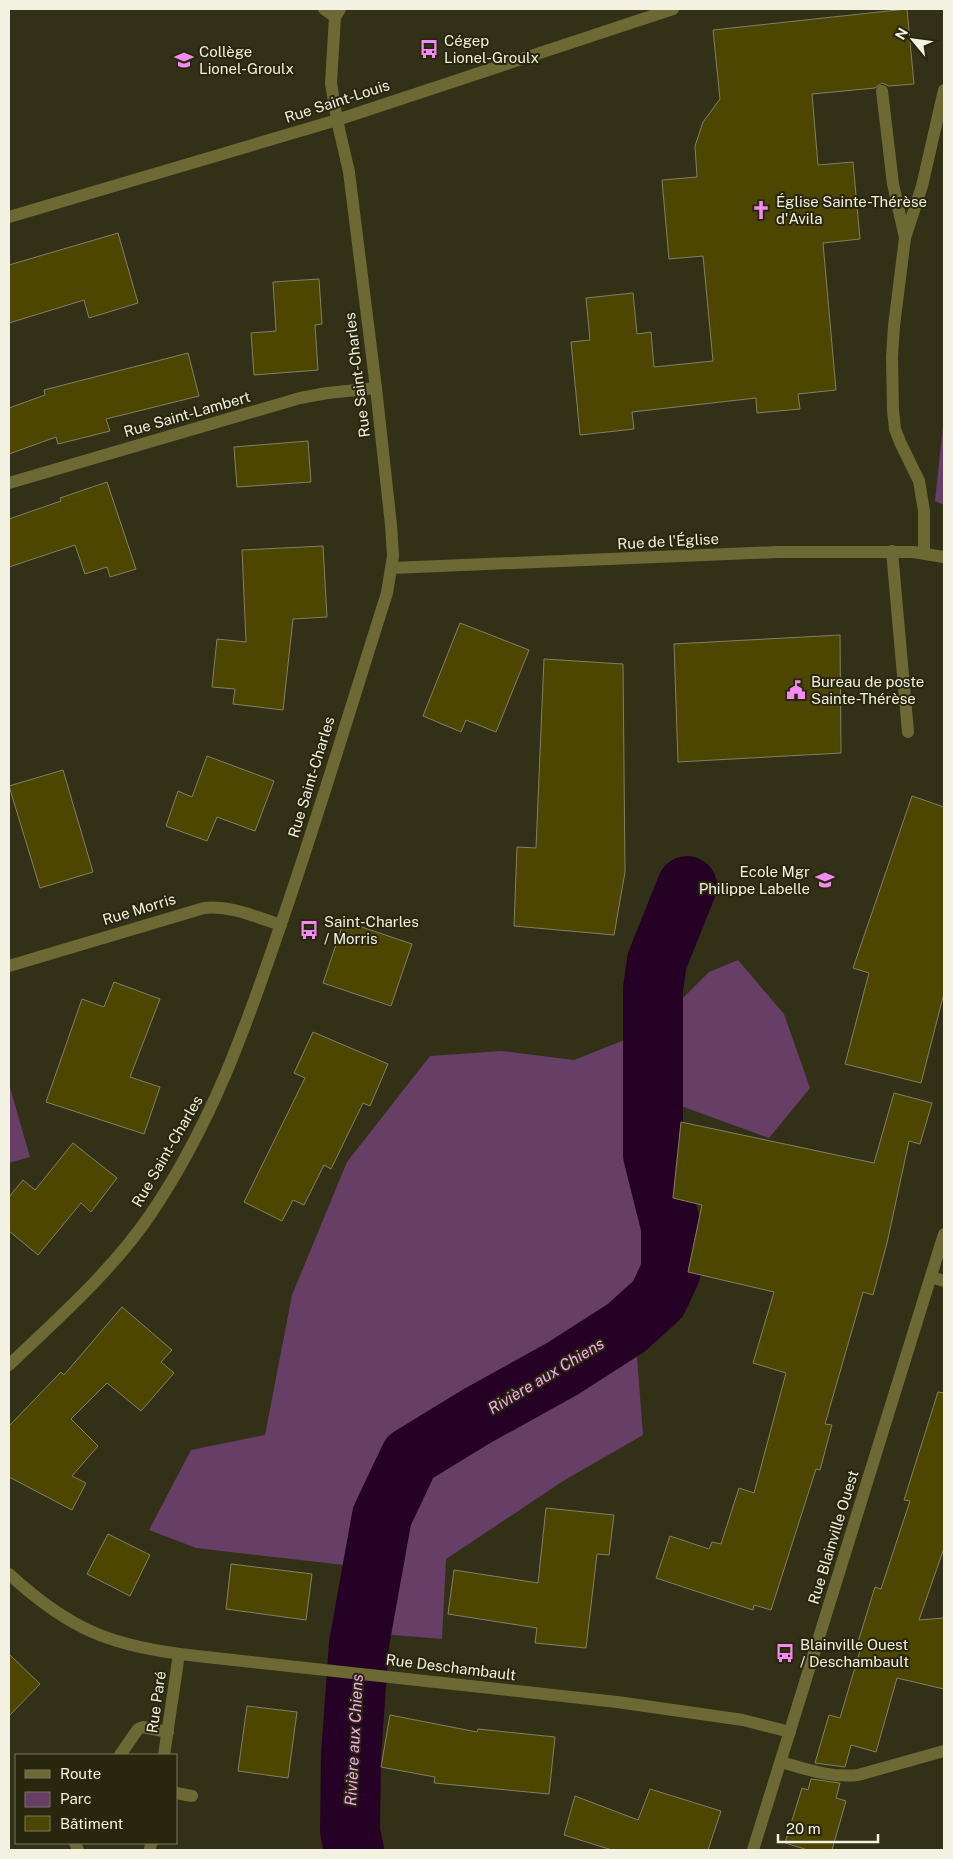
<svg xmlns="http://www.w3.org/2000/svg" width="953" height="1859" viewBox="0 0 953 1859" font-family="'Public Sans',sans-serif">
<style>
.green{fill:#673e65}
.lines{fill:none;stroke-linecap:round;stroke-linejoin:round}
.river{stroke:#250125;stroke-width:60}
.building{fill:#4c4600;stroke:#828064}
.service{stroke:#6d6934;stroke-width:12}
.minor{stroke:#6d6934;stroke-width:12}
.tertiary{stroke:#6d6934;stroke-width:12}
.labels{text-anchor:middle;dominant-baseline:central;stroke-width:4;stroke-linejoin:round;paint-order:stroke}
.poi-label{font-size:15px;fill:#f2f1e2;stroke:#28260d;text-anchor:start}
.street-label{font-size:15px;fill:#f2f1e2;stroke:#28260d}
.water-label{font-size:16px;font-style:italic;fill:#f7a8f4;stroke:#28260d}
</style>
<rect width="100%" height="100%" fill="#323017"/>
<g class="green">
<polygon points="944,416 944,505 935,501"/>
<polygon points="738,960 784,1014 810,1088 769,1138 681,1106 641,1193 690,1238 677,1295 637,1357 643,1435 563,1481 446,1559 442,1639 344,1631 344,1565 196,1548 149,1530 191,1450 265,1435 292,1295 347,1162 430,1056 501,1051 574,1060 652,1029 709,972"/>
<polygon points="9,1084 30,1157 9,1163"/>
</g>
<g class="lines">
<polyline class="river" points="354,1850 350,1831 351,1756 359,1644 382,1516 410,1457 477,1416 562,1369 626,1328 658,1299 671,1271 671,1227 653,1155 653,989 657,961 687,886"/>
</g>
<g class="building">
<polygon points="907,9 914,84 889,86 882,83 875,88 812,94 818,165 853,162 860,239 823,243 836,390 798,394 800,409 757,413 756,398 632,412 634,429 580,435 571,342 590,340 586,298 633,293 637,334 651,332 654,367 713,361 703,256 669,259 662,180 697,177 695,146 703,122 720,99 713,30"/>
<polygon points="118,233 138,303 89,318 84,300 9,323 9,265"/>
<polygon points="319,279 322,324 315,325 318,370 254,375 251,333 276,331 273,282"/>
<polygon points="188,353 199,396 106,419 110,431 58,444 56,437 9,454 9,408 45,395 44,390"/>
<polygon points="308,441 311,482 237,487 234,447"/>
<polygon points="107,482 136,569 110,577 107,567 85,574 75,545 9,567 9,519 61,501 60,498"/>
<polygon points="323,546 327,617 293,619 283,710 233,704 235,689 212,687 217,639 246,642 242,550"/>
<polygon points="460,623 529,650 496,732 466,720 461,732 423,716"/>
<polygon points="840,635 841,753 678,762 674,644"/>
<polygon points="544,659 623,664 625,872 614,935 514,926 517,847 536,848"/>
<polygon points="207,756 274,781 255,831 217,817 207,841 166,826 178,791 192,797"/>
<polygon points="63,770 93,872 40,888 9,786"/>
<polygon points="912,796 944,807 944,993 921,1083 845,1064 869,973 853,968"/>
<polygon points="344,921 412,944 391,1006 323,983"/>
<polygon points="114,982 160,999 130,1077 160,1087 144,1134 46,1102 82,999 104,1007"/>
<polygon points="313,1032 388,1064 370,1106 363,1103 331,1169 324,1165 304,1205 293,1200 282,1221 244,1202 305,1078 294,1073"/>
<polygon points="894,1093 932,1103 920,1144 909,1141 887,1243 873,1295 863,1292 825,1424 832,1425 820,1470 816,1469 771,1610 754,1605 753,1610 656,1578 670,1536 709,1549 712,1542 721,1544 739,1488 754,1493 786,1373 753,1363 774,1292 688,1272 702,1205 673,1198 681,1122 874,1163"/>
<polygon points="73,1143 117,1178 91,1212 81,1203 38,1255 9,1231 9,1197 23,1180 35,1190"/>
<polygon points="122,1307 172,1350 161,1362 174,1373 141,1411 107,1383 71,1419 98,1446 72,1476 86,1483 72,1510 9,1477 9,1426 61,1372 64,1375"/>
<polygon points="938,1392 944,1393 944,1548 919,1620 944,1618 944,1689 897,1678 876,1752 851,1745 845,1767 815,1763 829,1715 840,1718 862,1644 858,1642 875,1587 881,1589 910,1501 904,1500"/>
<polygon points="546,1508 614,1515 609,1555 597,1554 586,1648 535,1643 537,1628 448,1614 454,1570 538,1583"/>
<polygon points="108,1534 150,1555 130,1596 87,1574"/>
<polygon points="231,1564 312,1574 306,1620 226,1609"/>
<polygon points="9,1654 40,1684 9,1716"/>
<polygon points="247,1706 297,1712 288,1778 238,1771"/>
<polygon points="390,1715 477,1732 478,1729 555,1737 549,1794 434,1783 435,1777 381,1767"/>
<polygon points="811,1779 840,1783 836,1798 846,1801 832,1850 808,1850 785,1843 802,1788 808,1790"/>
<polygon points="650,1789 721,1811 708,1850 612,1850 564,1835 575,1796 638,1820"/>
</g>
<g class="lines">
<g class="service">
<polyline points="324,9 335,17"/>
<polyline points="882,91 893,184 905,238"/>
<polyline points="337,120 331,83 335,17 340,9"/>
<polyline points="892,551 908,732"/>
<polyline points="924,553 924,511 919,481 900,442 895,429 893,410 892,357 894,326 905,238 922,186 944,90"/>
<polyline points="120,1755 138,1729 143,1727 168,1732"/>
<polyline points="164,1755 179,1654"/>
<path d="M 781,1762 C 806,1769 831,1778 858,1775 L 944,1751"/>
<polyline points="176,1793 192,1796"/>
<polyline points="75,1843 78,1850"/>
<polyline points="150,1850 151,1843"/>
</g>
<g class="minor">
<polyline points="9,483 300,398 327,393 376,388"/>
<path d="M 9,966 L 204,908 C 230,905 256,917 281,925"/>
<polyline points="931,1277 944,1281"/>
<path d="M 9,1574 C 71,1631 113,1647 197,1656 L 617,1702 L 743,1720 L 790,1732"/>
</g>
<g class="tertiary">
<polyline points="9,217 337,120 673,9"/>
<polyline points="392,568 778,552 913,552 944,557"/>
<path d="M 9,1365 C 58,1318 111,1272 150,1215 C 212,1124 246,1027 281,924 C 319,814 352,703 387,593 L 393,556 L 391,525 L 376,388 L 349,172 L 337,120"/>
<polyline points="753,1850 944,1234"/>
</g>
</g>
<defs>
<g id="bus-bare" transform="scale(1.5)"><path d="M-5-6H5V4H4V6H2V4H-2V6H-4V4H-5ZM-3.5-4V0h7V-4ZM-3.5 1.2v1.5H-2V1.2ZM2 1.2v1.5H3.5V1.2Z" fill="#f389f1" stroke="#28260d" stroke-width="2.5" paint-order="stroke"/></g>
<g id="university-bare" transform="scale(1.5)"><path d="M0-5L7-2L0 1L-7-2ZM-4 1L0 2.5L4 1V4Q0 6-4 4Z" fill="#f389f1" stroke="#28260d" stroke-width="2.5" paint-order="stroke"/></g>
<g id="church-bare" transform="scale(1.5)"><path d="M-1.2-6h2.4v3.5h3.3v2.4h-3.3V6h-2.4V-.1h-3.3v-2.4h3.3Z" fill="#f389f1" stroke="#28260d" stroke-width="2.5" paint-order="stroke"/></g>
<g id="civic-bare" transform="scale(1.5)"><path d="M-.6-6.5H3V-4.5H.6V-3L4-1V1h2V6H-6V1h2V-1L-.6-3ZM-1.2 2.5V6h2.4V2.5Z" fill="#f389f1" stroke="#28260d" stroke-width="2.5" paint-order="stroke"/></g>
<g id="school-bare" transform="scale(1.5)"><path d="M0-5L7-2L0 1L-7-2ZM-4 1L0 2.5L4 1V4Q0 6-4 4Z" fill="#f389f1" stroke="#28260d" stroke-width="2.5" paint-order="stroke"/></g>
</defs>
<g fill-rule="evenodd">
<use href="#bus-bare" x="429" y="49"/>
<use href="#university-bare" x="184" y="60"/>
<use href="#church-bare" x="761" y="210"/>
<use href="#civic-bare" x="796" y="690"/>
<use href="#school-bare" x="825" y="880"/>
<use href="#bus-bare" x="309" y="930"/>
<use href="#bus-bare" x="785" y="1653"/>
</g>
<g class="labels">
<g class="poi-label">
<text x="444" y="40">Cégep<tspan x="444" dy="17">Lionel-Groulx</tspan></text>
<text x="199" y="51">Collège<tspan x="199" dy="17">Lionel-Groulx</tspan></text>
<text x="776" y="201">Église Sainte-Thérèse<tspan x="776" dy="17">d'Avila</tspan></text>
<text x="811" y="681">Bureau de poste<tspan x="811" dy="17">Sainte-Thérèse</tspan></text>
<text x="810" y="871" text-anchor="end">Ecole Mgr<tspan x="810" dy="17">Philippe Labelle</tspan></text>
<text x="324" y="921">Saint-Charles<tspan x="324" dy="17">/ Morris</tspan></text>
<text x="800" y="1644">Blainville Ouest<tspan x="800" dy="17">/ Deschambault</tspan></text>
</g>
<g class="street-label">
<text transform="translate(337 101) rotate(-18)">Rue Saint-Louis</text>
<text transform="translate(357 375) rotate(-97)">Rue Saint-Charles</text>
<text transform="translate(187 414) rotate(-16)">Rue Saint-Lambert</text>
<text transform="translate(668 541) rotate(-3)">Rue de l'Église</text>
<text transform="translate(311 777) rotate(-73)">Rue Saint-Charles</text>
<text transform="translate(139 909) rotate(-17)">Rue Morris</text>
<text transform="translate(167 1151) rotate(-60)">Rue Saint-Charles</text>
<text transform="translate(833 1537) rotate(-73)">Rue Blainville Ouest</text>
<text transform="translate(451 1667) rotate(7)">Rue Deschambault</text>
<text transform="translate(156 1702) rotate(-82)">Rue Paré</text>
</g>
<g class="water-label">
<text transform="translate(546 1376) rotate(-31)">Rivière aux Chiens</text>
<text transform="translate(354 1740) rotate(-87)">Rivière aux Chiens</text>
</g>
</g>
<rect width="953" height="1859" fill="none" stroke="#f2f1e2" stroke-width="20"/>
<rect x="15" y="1754" width="162" height="90" fill="#28260d" stroke="#797762"/>
<rect x="25" y="1770" width="25" height="8" fill="#6d6934" stroke="#797762"/>
<text x="60" y="1779" font-size="15" fill="#f2f1e2">Route</text>
<rect x="25" y="1792" width="25" height="15" fill="#673e65" stroke="#797762"/>
<text x="60" y="1804" font-size="15" fill="#f2f1e2">Parc</text>
<rect x="25" y="1816" width="25" height="15" fill="#4c4600" stroke="#797762"/>
<text x="60" y="1829" font-size="15" fill="#f2f1e2">Bâtiment</text>
<g transform="translate(913 40) rotate(299)" stroke="#28260d" stroke-width="4" paint-order="stroke">
<path d="M0-4L9 19L0 12L-9 19Z" fill="#f2f1e2"/>
<text y="-8" font-size="14" font-weight="bold" text-anchor="middle" fill="#f2f1e2">N</text>
</g>
<path d="M778 1834v8h100v-8" fill="none" stroke="#f2f1e2" stroke-width="2.5"/>
<text x="786" y="1834" font-size="15" fill="#f2f1e2" stroke="#28260d" stroke-width="4" paint-order="stroke">20 m</text>
</svg>
